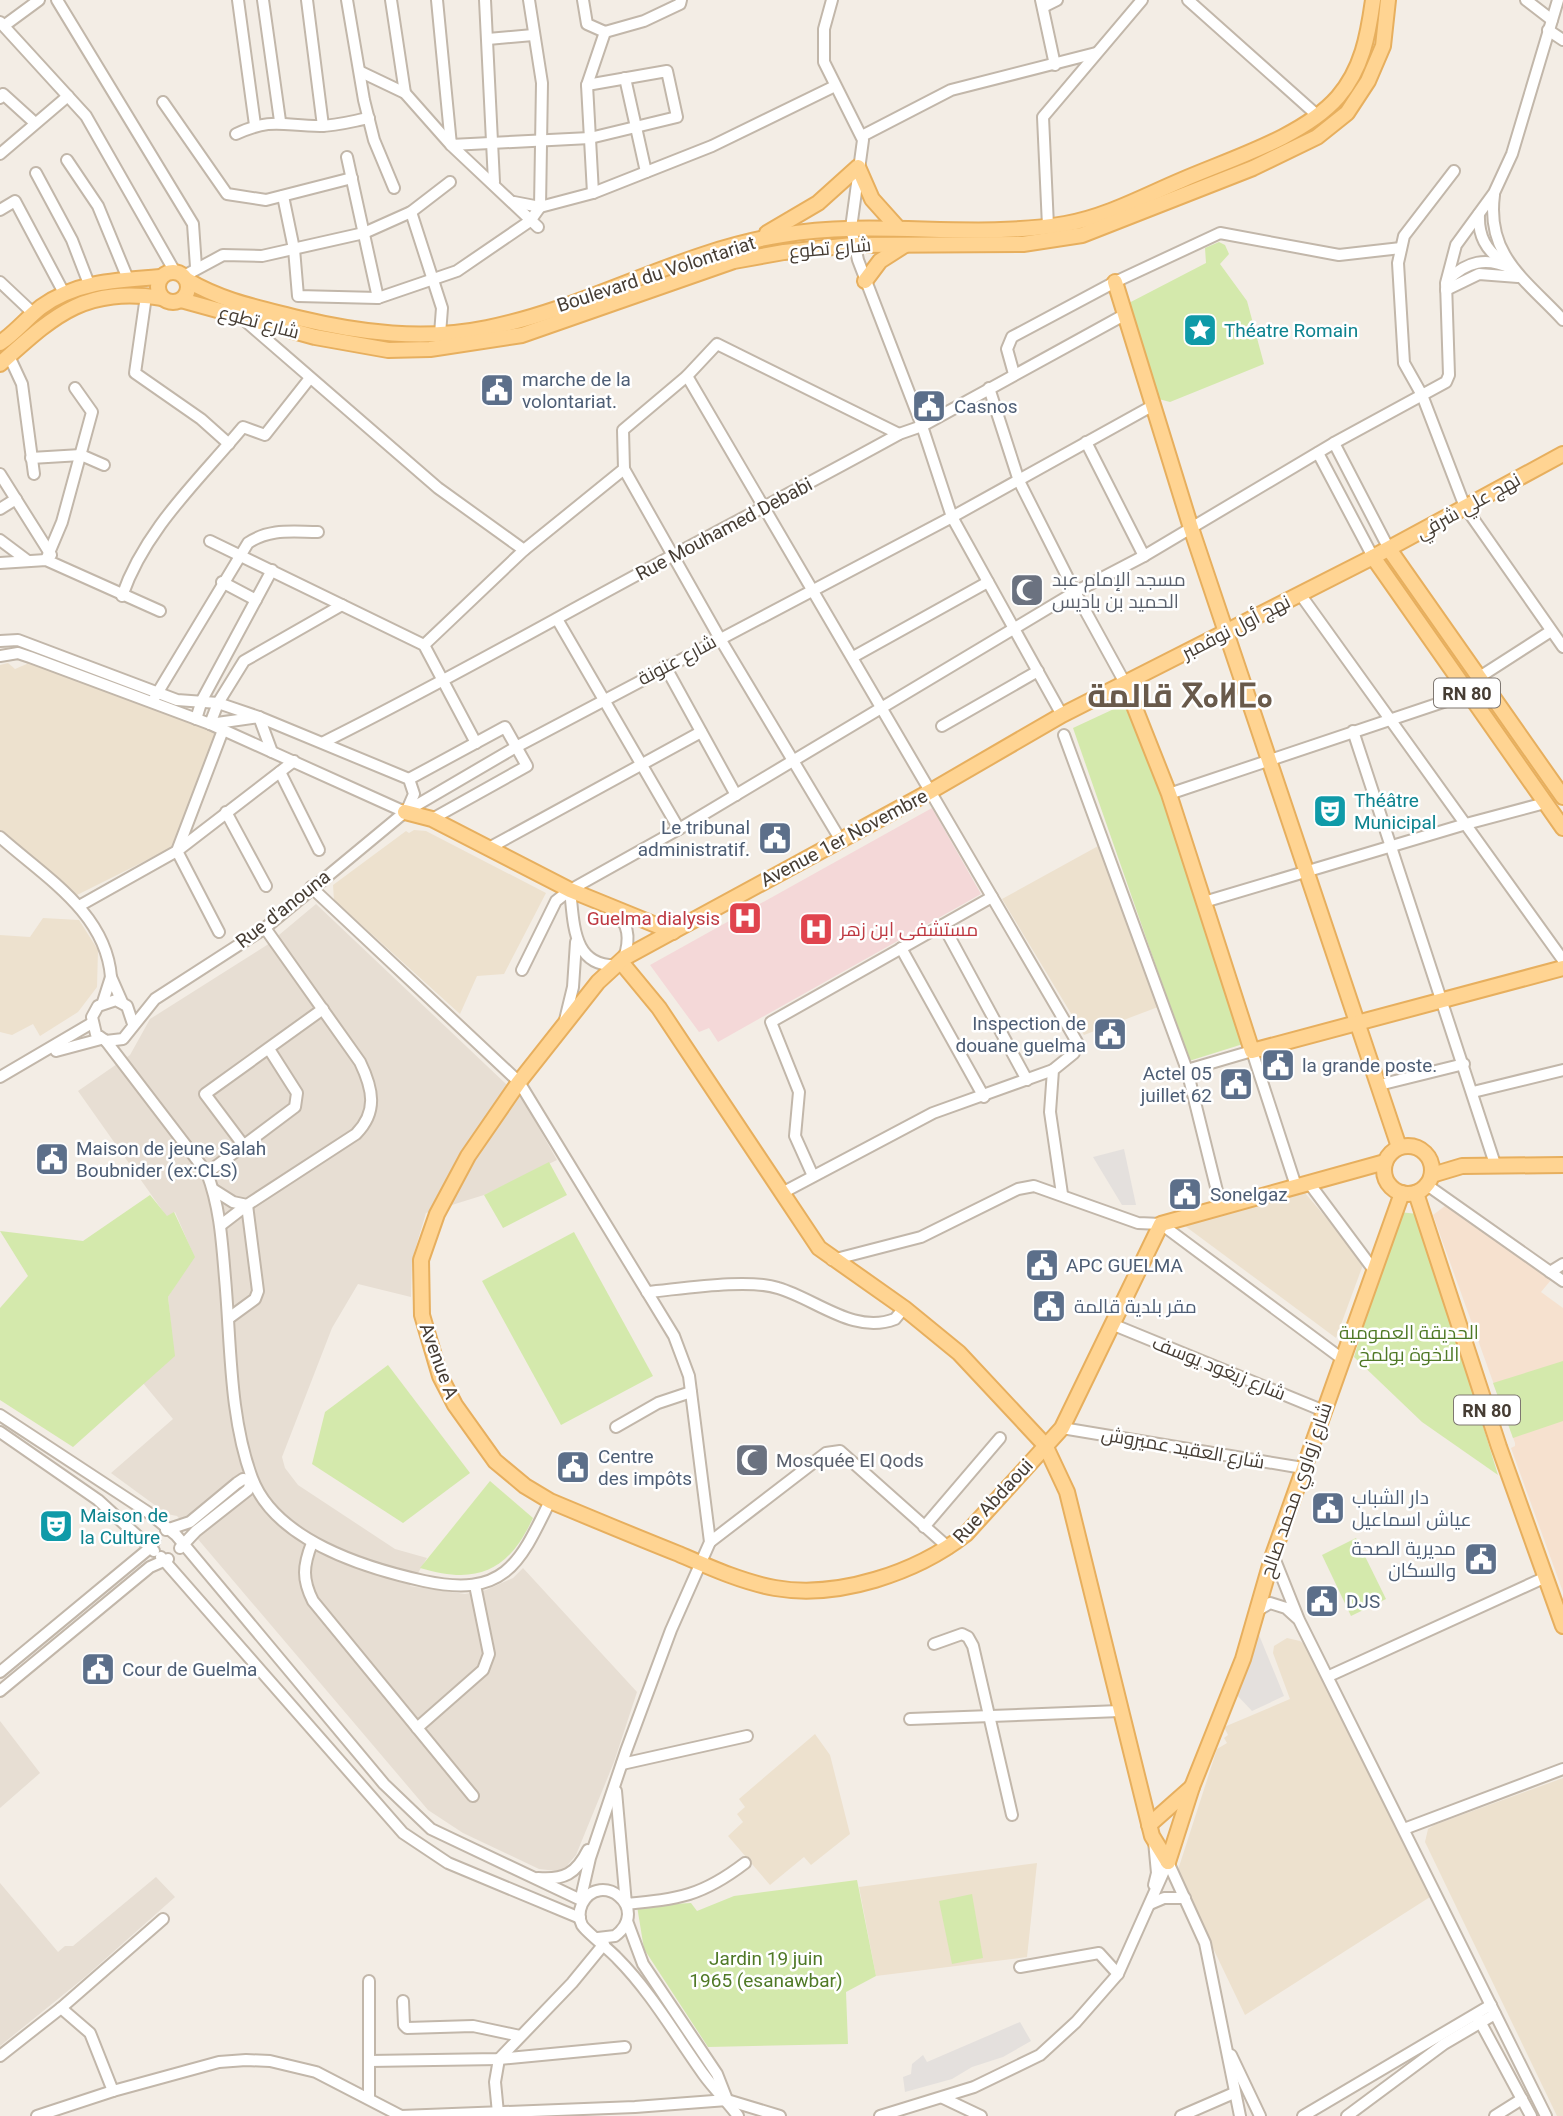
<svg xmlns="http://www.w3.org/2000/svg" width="1563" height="2116" viewBox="0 0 1563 2116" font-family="Roboto,Cairo,'Noto Sans Tifinagh',sans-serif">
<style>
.residential{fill:#e7ded3}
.commercial{fill:#f6e1cf}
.education{fill:#ede1ce}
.medical{fill:#f4d8d8}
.green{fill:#d4e9ac}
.parking{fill:#e4e0dd}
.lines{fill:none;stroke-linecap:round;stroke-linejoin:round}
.minor-casing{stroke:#c2b7aa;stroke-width:14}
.major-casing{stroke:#e7af5e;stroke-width:18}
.minor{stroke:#fff;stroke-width:10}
.major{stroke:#ffd492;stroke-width:14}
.labels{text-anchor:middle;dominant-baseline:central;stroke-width:5;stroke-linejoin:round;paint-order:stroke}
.shield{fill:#fff;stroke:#7e7771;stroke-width:2}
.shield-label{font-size:18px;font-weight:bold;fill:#463d34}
.street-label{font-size:19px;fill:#463d34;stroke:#fff}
.culture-label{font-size:19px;fill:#0d838f;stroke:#fff;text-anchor:start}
.service-label{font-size:19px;fill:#4e5e75;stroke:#fff;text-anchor:start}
.worship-label{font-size:19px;fill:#5b616d;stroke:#fff;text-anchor:start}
.health-label{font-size:19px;fill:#be3a42;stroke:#fff;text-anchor:end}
.park-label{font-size:19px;fill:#4f7926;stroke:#fff}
.town-label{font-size:33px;font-weight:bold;fill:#695a4b;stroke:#fff}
</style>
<rect width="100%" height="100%" fill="#f3ede5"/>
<g class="residential">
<polygon points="316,904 523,1100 557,1160 484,1195 426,1213 412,1260 411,1297 358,1284 332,1328 282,1457 285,1468 298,1485 395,1549 427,1558 410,1586 465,1594 486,1590 513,1578 523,1568 637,1692 614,1762 576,1855 565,1868 557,1871 539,1869 463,1833 428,1810 197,1538 177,1516 167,1514 111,1473 173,1419 143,1383 174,1356 168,1297 194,1256 175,1212 167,1217 78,1091 130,1055 150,1019 267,945"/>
<polygon points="0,1721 40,1773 0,1808"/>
<polygon points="156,1877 175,1897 85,1977 0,2046 0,1883 58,1952 65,1946 73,1946"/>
</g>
<polygon class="commercial" points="1449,1203 1551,1280 1541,1292 1563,1308 1563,1592 1511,1448 1515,1446 1515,1443 1433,1215"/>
<g class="education">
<polygon points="8,663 15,669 29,663 217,731 175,846 77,895 0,832 0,665"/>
<polygon points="414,830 426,831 546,893 504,974 477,976 460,1014 334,900 333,885 406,831 409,833"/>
<polygon points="1100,845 1158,1007 1084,1035 1002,899"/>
<polygon points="43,918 79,920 98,950 97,987 78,1012 40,1036 33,1024 12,1035 0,1032 0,935 30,937"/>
<polygon points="1293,1190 1305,1193 1364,1262 1336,1338 1185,1226 1188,1220"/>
<polygon points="1287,1638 1300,1641 1308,1647 1430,1897 1245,2015 1177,1873 1217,1749 1227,1743 1224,1738 1228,1735 1224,1727 1290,1699 1273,1653 1274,1646"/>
<polygon points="815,1734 830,1755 850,1834 811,1865 804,1857 770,1885 728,1836 743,1822 737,1814 745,1807 739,1799"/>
<polygon points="1563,1778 1563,2116 1557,2116 1425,1842 1428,1829 1434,1825"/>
<polygon points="1037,1863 1027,1957 876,1976 859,1887"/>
</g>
<polygon class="medical" points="932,808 981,894 718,1042 709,1028 699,1032 650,965"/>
<g class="green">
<polygon points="1219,242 1225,245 1229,254 1220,264 1247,301 1264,364 1170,402 1155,398 1125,305 1206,263 1205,248"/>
<polygon points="1131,701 1243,1044 1189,1061 1073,728"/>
<polygon points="549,1162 567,1195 503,1228 484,1195"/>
<polygon points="150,1195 167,1216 174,1212 195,1257 168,1297 175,1356 73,1447 0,1400 0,1308 28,1276 0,1231 83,1241"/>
<polygon points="1399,1212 1418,1214 1498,1475 1422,1422 1354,1357"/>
<polygon points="574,1232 653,1376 561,1425 482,1281"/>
<polygon points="1563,1361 1563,1421 1513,1438 1493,1383"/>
<polygon points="388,1365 470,1473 403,1523 312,1464 325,1412"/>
<path d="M 490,1481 L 533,1518 C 508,1572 477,1585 420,1568 Z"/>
<polygon points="1356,1538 1386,1599 1351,1616 1322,1555"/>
<polygon points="857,1880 876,1976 846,1992 848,2044 708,2047 644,1949 637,1906 691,1903 697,1911 734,1896"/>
<polygon points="972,1894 983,1958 952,1964 939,1901"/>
</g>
<g class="parking">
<polygon points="1124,1149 1136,1205 1122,1205 1093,1157"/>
<polygon points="1259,1635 1284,1696 1252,1711 1234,1692 1251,1637"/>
<polygon points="1020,2022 1031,2041 1003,2057 972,2067 952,2079 905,2092 903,2077 911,2074 912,2064 923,2055 927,2062"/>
</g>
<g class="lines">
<g class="minor-casing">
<g id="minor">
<polyline points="57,0 193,224 196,267"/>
<polyline points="238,0 255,125"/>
<polyline points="263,0 280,121"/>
<polyline points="307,0 323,126"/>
<polyline points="347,0 364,100 374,140 394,188"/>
<polyline points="391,0 405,93"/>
<polyline points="437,0 451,145 590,138 677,117 667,71 587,85"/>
<polyline points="485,0 494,182"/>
<polyline points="583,0 587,24 605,32 644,21 680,4 681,0"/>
<polyline points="832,0 824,29 824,62 863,140 851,228 858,260 922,426 952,517 1062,715"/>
<polyline points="1041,0 1055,65"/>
<polyline points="1188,0 1318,116"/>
<polyline points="1526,0 1552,20"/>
<polyline points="1043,7 1057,0"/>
<polyline points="0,22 86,116 175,272"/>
<polyline points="5,25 39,0"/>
<polyline points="1548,30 1563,40"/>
<polyline points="488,39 533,35"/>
<polyline points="361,72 405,93 451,145 538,227"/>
<polyline points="625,78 646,172"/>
<polyline points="0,98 3,94 35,123"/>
<polyline points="163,102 227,194 266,200 352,178"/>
<path d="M 236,134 C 273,117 283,126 320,126 C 336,126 353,121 369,118"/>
<polyline points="862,136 951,90 1096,53"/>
<polyline points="0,154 68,96"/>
<polyline points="347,157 378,298"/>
<polyline points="67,160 98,206 128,279"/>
<polyline points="1454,171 1404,236 1398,263 1404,363 1422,395 1465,507 1563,647"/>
<polyline points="36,173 72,240 89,284"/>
<polyline points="593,193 587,85 605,32"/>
<path d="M 1494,195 C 1486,256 1526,280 1563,320"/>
<polyline points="283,196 294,249 298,296 378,298 457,271 530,221 540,207 542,83 529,0"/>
<polyline points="514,202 540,207 593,193 712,146 835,86"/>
<polyline points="0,210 15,201 64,293"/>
<polyline points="411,212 442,308 440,334"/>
<path d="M 1479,214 C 1478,236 1486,250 1503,262"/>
<polyline points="1048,226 1043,117 1142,0"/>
<polyline points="184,276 223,255 262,256 364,233 411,212 450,182"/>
<path d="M 1448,280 C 1467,261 1486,257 1511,268"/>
<polyline points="0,282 34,314"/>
<polyline points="1446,290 1479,274 1518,277"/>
<polyline points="146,296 135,373 201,419 229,444"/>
<polyline points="243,319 438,488 524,550"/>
<polyline points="9,356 22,384 34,474"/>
<polyline points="1014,374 1007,349 1012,337 1115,282 1220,233 1339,255 1401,248"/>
<polyline points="687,376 1077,1042 1074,1053 1053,1070 1050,1112 1062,1194"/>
<polyline points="989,388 1019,481 1075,592 1125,683"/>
<polyline points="1086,442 1144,556"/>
<polyline points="1334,443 1389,549"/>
<polyline points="1318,453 1373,557"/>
<polyline points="31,458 81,455 104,465"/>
<polyline points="624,469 719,637 840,839"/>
<polyline points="0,474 51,555"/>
<polyline points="0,509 16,499"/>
<polyline points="0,540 28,561"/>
<polyline points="210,541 424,645 476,743"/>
<polyline points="46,560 62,522 92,412 75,388"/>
<polyline points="0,563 46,560 160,611"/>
<polyline points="222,582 256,600"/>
<polyline points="1300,594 1563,960"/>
<path d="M 122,596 C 145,529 199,480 243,427 L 265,435 L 310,378"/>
<polyline points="557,619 679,829"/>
<polyline points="0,641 18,640 177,700 218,703 259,717 409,779 414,794 407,810"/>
<polyline points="424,645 524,550 624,469 623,430 687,376 717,344 899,434"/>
<polyline points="0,656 18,653 30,657 210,724 405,812"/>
<polyline points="853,657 988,582"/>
<polyline points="665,666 736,795"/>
<polyline points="1478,678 1551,631"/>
<path d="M 155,697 L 248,543 C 270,528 293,532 318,532"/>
<polyline points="196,719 202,700 272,570"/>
<polyline points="210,724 218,703 244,661 342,605"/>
<polyline points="210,724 259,717 272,752"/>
<polyline points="942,726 1038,671"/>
<polyline points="1353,731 1495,1164"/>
<polyline points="1064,735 1187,1070 1221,1207"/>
<path d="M 324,742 C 441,684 554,619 670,557 C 746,516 823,476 899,434 L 922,426 L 1124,315"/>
<polyline points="280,772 319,850"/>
<polyline points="409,779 505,727 527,766 432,819"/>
<polyline points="1169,794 1467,694"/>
<polyline points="226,812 266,886"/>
<path d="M 0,837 C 45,877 106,913 111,977"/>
<polyline points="489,848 701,732"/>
<path d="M 570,890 C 574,923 572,968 618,965"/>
<polyline points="1204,902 1466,824 1545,803"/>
<polyline points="79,906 177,851 294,761"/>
<path d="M 613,911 C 630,923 630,940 624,958"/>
<polyline points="943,925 1027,1080"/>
<polyline points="219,932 177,851 223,730"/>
<polyline points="901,948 984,1097"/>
<polyline points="522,970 556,901 570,890 679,829 1075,592 1144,556 1334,443 1446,382 1449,375 1446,283 1456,245 1494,193 1512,154 1558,0"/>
<polyline points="103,1002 111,977 122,1002"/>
<polyline points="565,1020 573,987 576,942"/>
<polyline points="133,1024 127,1006 116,1000 98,1006 92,1017 96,1034 106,1041 123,1039 155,999 265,928 405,812 516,747 952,517 1152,406"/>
<path d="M 106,1041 L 207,1173 C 220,1207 222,1242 225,1278 C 231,1343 229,1416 252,1478 C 275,1540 365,1568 424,1581 C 504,1598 519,1565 550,1501"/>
<polyline points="56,1051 101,1039"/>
<polyline points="1187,1070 1252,1051 1296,1186"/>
<polyline points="0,1077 92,1023"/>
<polyline points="1379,1085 1464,1064"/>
<polyline points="1473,1092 1563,1070"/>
<polyline points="244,1146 205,1094 323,1009"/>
<polyline points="207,1173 295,1107 297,1093 269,1049"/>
<polyline points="813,1176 795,1136 799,1092 771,1022 992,897"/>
<polyline points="1309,1183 1373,1269"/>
<polyline points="1427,1185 1563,1281"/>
<path d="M 214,1190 L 233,1202 L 247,1205 L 356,1134 C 378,1112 373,1089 360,1062 L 265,928"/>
<polyline points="782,1193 933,1113 1053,1070"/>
<polyline points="221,1225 247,1205 258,1291 255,1299 229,1318"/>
<polyline points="832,1260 921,1237 1018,1189 1034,1186 1138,1223 1161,1224 1341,1358"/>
<polyline points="1550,1272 1563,1264"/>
<path d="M 647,1292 C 681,1289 747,1278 778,1288 C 816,1299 854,1335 895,1319 L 904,1308"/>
<polyline points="1114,1325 1324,1411"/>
<polyline points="0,1415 149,1513 176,1535 384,1784 431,1829 583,1901 582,1893 590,1858 626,1751 671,1630 710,1542 689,1376 674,1336 519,1082 311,887"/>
<polyline points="616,1427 658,1403 691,1392"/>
<polyline points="1062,1428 1303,1468"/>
<polyline points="0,1432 98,1500 154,1551"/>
<polyline points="924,1527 1000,1438"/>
<polyline points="166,1530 190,1522 237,1483 243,1479 252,1481 248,1490 196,1531 180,1548"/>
<polyline points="710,1542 826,1453 840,1451 949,1548"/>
<path d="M 312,1543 C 303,1566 302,1579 313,1601 L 473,1796"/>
<polyline points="1273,1555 1299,1620 1546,2116"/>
<polyline points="161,1557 403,1833 448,1863 580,1918"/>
<polyline points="1255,1612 1270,1603 1286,1608 1297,1618"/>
<polyline points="934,1644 962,1634 968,1637 973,1646 1012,1815"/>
<polyline points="0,1672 151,1547 155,1540"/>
<polyline points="1329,1676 1546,1577"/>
<polyline points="0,1691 150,1567 168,1559"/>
<polyline points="910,1719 1120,1711"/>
<polyline points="417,1728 483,1670 489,1654 475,1585"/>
<polyline points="622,1764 747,1736"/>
<path d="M 616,1791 L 626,1904 C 679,1899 702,1896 745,1863"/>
<polyline points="1404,1829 1563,1769"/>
<polyline points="1154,1841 1157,1873 1154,1885"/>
<polyline points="1168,1862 1205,1943 1240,2116"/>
<path d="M 538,1878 C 564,1880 576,1874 588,1850"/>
<polyline points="1150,1904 1164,1898 1185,1898"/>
<polyline points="627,1921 643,1964 717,2074 726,2097"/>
<path d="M 598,1938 L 615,1936 C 652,1908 600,1869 582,1904 C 579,1911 579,1919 582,1925 C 586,1932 610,1950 617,1958 C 651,1992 676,2036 704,2075 C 714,2089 727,2101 738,2116"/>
<polyline points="1020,1967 1099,1953 1118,1974"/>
<polyline points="403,2001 404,2025 407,2028 473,2026 520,2036"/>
<polyline points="61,2008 90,2033 113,2091"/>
<polyline points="1477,2016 1531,2116"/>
<polyline points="1231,2055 1260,2116"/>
<polyline points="0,2056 61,2008 163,1919"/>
<polyline points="369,2061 499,2059 625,2047"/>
<polyline points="369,2098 369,1981"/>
<polyline points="943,2098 981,2116"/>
<polyline points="498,2113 495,2082 499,2059 572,1983 604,1944"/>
<polyline points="37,2116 113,2091 219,2062 246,2060 270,2061 316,2072 401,2116 635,2107 727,2100 780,2116"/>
<polyline points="880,2116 974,2087 1040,2055 1076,2022 1118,1974 1168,1862"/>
<polyline points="1181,2116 1234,2093"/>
<polyline points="1303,2116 1491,2005"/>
<polyline points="1347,2116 1444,2044 1495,2014"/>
<polyline points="1495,2116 1522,2099"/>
</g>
</g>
<g class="major-casing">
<g id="major">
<polyline points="767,233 818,203 858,167 872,199 898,228"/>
<circle cx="173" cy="287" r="15"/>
<path d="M 187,280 C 222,301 259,308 298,318 C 360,333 424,341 487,328 C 588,308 680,251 782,235 C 876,219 972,240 1065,224 C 1106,217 1144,196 1182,180 C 1230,159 1303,137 1338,97 C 1362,69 1368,36 1373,0"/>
<polyline points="865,281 880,261 905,245"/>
<polyline points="1115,282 1191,528 1399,1147"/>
<polyline points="181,300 315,337 388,350 430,349 522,335 734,261 784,252 853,245 1023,244 1082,235 1253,168 1317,137 1347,113 1368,81 1383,46 1388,0"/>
<path d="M 0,343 C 15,333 27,318 41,307 C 77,281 119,280 161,277"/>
<path d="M 0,364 C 56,314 83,287 162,298"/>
<polyline points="1389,549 1563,797"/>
<polyline points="1373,557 1563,828"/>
<polyline points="1125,683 1169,794 1252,1051 1563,968"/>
<polyline points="405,812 432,819 570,890 673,932"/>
<polyline points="621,962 659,1008 819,1248 904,1308 959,1353 1045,1445 1067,1492 1152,1836 1168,1862"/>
<circle cx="1408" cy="1170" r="24"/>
<path d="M 1385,1162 L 1161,1224 L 1062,1428 L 966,1534 C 916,1573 838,1599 775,1588 C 742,1582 709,1567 679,1554 C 636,1537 593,1519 550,1501 L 525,1486 L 495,1461 L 455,1405 L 440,1376 L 422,1315 L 421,1260 L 437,1214 L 468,1156 L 519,1082 L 598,982 L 624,958 L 931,791 L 1062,715 L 1373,557 L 1563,454"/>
<polyline points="1432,1175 1462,1166 1563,1165"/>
<polyline points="1416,1193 1499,1447 1563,1626"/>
<polyline points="1149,1825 1192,1787"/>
<polyline points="1168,1862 1192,1787 1243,1659 1273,1555 1402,1193"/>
</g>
</g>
<use href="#minor" class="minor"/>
<use href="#major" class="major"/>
</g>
<defs>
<g id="sight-square" transform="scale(1.75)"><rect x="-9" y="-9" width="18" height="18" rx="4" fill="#0f9aa8" stroke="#fff"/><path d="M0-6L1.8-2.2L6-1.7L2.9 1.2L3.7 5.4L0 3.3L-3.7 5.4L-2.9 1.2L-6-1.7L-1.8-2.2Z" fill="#fff"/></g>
<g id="civic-square" transform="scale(1.75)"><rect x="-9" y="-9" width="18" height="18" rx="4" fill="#5c6f8a" stroke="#fff"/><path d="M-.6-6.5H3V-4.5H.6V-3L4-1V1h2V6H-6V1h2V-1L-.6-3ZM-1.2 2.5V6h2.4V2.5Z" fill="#fff"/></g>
<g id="mosque-square" transform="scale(1.75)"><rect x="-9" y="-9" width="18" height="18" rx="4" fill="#6b7280" stroke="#fff"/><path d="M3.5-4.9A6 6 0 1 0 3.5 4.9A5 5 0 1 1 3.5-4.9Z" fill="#fff"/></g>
<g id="theatre-square" transform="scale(1.75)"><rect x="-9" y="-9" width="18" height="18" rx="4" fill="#0f9aa8" stroke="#fff"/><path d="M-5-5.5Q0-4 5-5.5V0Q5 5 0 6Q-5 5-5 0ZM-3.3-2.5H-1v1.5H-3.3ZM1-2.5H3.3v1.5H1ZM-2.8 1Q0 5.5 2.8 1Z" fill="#fff"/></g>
<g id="hospital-square" transform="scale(1.75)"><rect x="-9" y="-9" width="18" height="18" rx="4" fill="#e0444e" stroke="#fff"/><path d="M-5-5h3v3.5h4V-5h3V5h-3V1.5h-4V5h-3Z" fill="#fff"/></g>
</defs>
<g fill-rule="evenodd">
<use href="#sight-square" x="1200" y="330"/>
<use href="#civic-square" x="497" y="390"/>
<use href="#civic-square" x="929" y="406"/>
<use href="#mosque-square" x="1027" y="590"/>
<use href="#theatre-square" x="1330" y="811"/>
<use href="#civic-square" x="775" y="838"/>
<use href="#hospital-square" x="745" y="918"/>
<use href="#hospital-square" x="816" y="929"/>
<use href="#civic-square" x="1110" y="1034"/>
<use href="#civic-square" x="1278" y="1065"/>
<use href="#civic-square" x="1236" y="1084"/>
<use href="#civic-square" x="52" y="1159"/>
<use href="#civic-square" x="1185" y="1194"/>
<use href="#civic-square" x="1042" y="1265"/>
<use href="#civic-square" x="1049" y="1306"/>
<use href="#mosque-square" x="752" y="1460"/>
<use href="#civic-square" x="573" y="1467"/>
<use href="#civic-square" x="1328" y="1508"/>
<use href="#theatre-square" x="56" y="1526"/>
<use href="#civic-square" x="1481" y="1559"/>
<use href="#civic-square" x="1322" y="1601"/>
<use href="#civic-square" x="98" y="1669"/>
</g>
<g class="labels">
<g class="shield">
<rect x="1434" y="678.5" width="66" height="29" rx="5"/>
<rect x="1454" y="1395.5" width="66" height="29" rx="5"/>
</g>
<g class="shield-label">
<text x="1467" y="693">RN 80</text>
<text x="1487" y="1410">RN 80</text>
</g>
<g class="street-label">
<text transform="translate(830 248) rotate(-5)">شارع تطوع</text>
<text transform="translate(656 274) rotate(-18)">Boulevard du Volontariat</text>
<text transform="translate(259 322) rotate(15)">شارع تطوع</text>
<text transform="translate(1468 506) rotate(-29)">نهج علي شرفي</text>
<text transform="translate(724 529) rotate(-28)">Rue Mouhamed Debabi</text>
<text transform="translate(1236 627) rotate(-27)">نهج أول نوفمبر</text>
<text transform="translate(677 660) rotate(-28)">شارع عنونة</text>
<text transform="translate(844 838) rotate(-28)">Avenue 1er Novembre</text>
<text transform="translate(283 909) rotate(-38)">Rue d'anouna</text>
<text transform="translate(439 1361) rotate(70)">Avenue A</text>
<text transform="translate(1219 1368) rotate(22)">شارع زيغود يوسف</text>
<text transform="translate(1183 1448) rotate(10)">شارع العقيد عميروش</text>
<text transform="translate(1296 1490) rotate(-71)">شارع زواوي محمد صالح</text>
<text transform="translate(993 1501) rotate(-47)">Rue Abdaoui</text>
</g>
<g class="culture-label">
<text x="1224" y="330">Théatre Romain</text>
<text x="1354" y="800">Théâtre<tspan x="1354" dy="22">Municipal</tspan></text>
<text x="80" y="1515">Maison de<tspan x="80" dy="22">la Culture</tspan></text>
</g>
<g class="service-label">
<text x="522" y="379">marche de la<tspan x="522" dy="22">volontariat.</tspan></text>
<text x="954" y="406">Casnos</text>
<text x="750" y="827" text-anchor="end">Le tribunal<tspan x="750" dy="22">administratif.</tspan></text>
<text x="1086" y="1023" text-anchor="end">Inspection de<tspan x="1086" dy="22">douane guelma</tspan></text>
<text x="1302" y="1065">la grande poste.</text>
<text x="1212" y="1073" text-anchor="end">Actel 05<tspan x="1212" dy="22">juillet 62</tspan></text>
<text x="76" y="1148">Maison de jeune Salah<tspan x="76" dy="22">Boubnider (ex:CLS)</tspan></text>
<text x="1210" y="1194">Sonelgaz</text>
<text x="1066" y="1265">APC GUELMA</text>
<text x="1074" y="1306">مقر بلدية قالمة</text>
<text x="598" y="1456">Centre<tspan x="598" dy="22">des impôts</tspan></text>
<text x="1352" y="1497">دار الشباب<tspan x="1352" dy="22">عياش اسماعيل</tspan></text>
<text x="1456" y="1548" text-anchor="end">مديرية الصحة<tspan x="1456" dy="22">والسكان</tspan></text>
<text x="1346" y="1601">DJS</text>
<text x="122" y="1669">Cour de Guelma</text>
</g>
<g class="worship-label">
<text x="1052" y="579">مسجد الإمام عبد<tspan x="1052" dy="22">الحميد بن باديس</tspan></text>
<text x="776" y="1460">Mosquée El Qods</text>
</g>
<g class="health-label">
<text x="720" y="918">Guelma dialysis</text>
<text x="840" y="929" text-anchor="start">مستشفى ابن زهر</text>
</g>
<g class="park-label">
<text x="1409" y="1332">الحديقة العمومية<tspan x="1409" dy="22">الاخوة بولمخ</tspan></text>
<text x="766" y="1958">Jardin 19 juin<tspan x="766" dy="22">1965 (esanawbar)</tspan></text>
</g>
<g class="town-label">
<text x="1180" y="695">قالمة ⴳⴰⵍⵎⴰ</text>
</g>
</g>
</svg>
